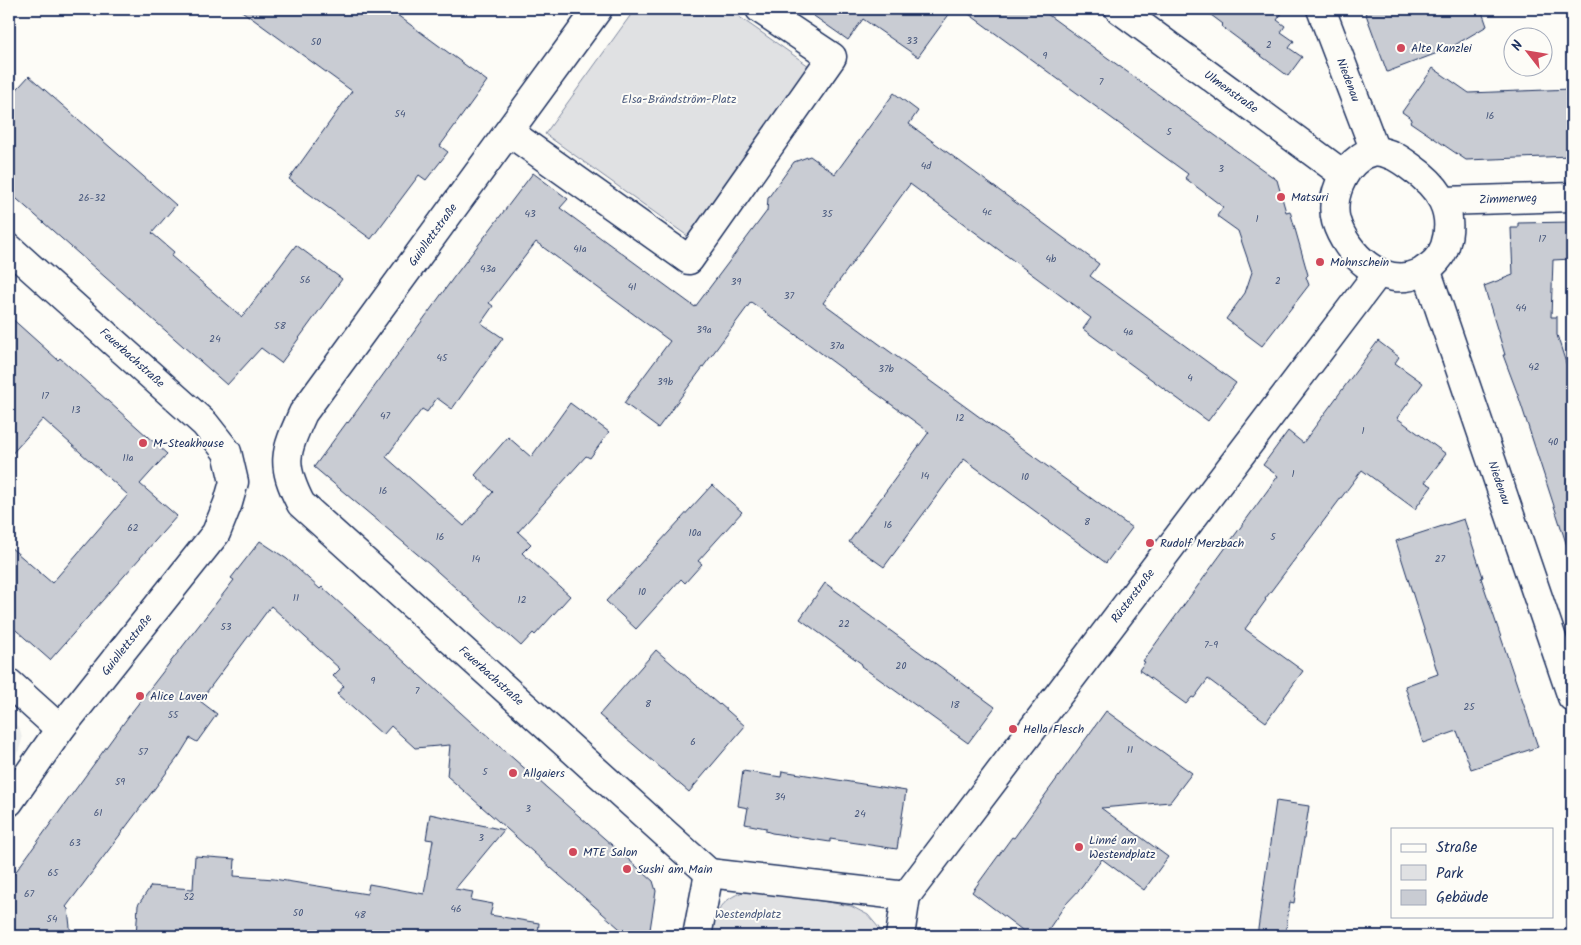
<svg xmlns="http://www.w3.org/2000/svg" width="1581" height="945" viewBox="0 0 1581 945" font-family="Kalam,sans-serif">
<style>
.built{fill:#edeeec}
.green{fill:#e0e1e3;stroke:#7e88a0}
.building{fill:#c9ccd3;stroke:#1b2f5e}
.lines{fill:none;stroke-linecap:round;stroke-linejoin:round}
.minor-casing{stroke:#1b2f5e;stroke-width:31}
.minor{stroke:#fdfcf7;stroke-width:28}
.poi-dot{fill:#d1495b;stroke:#fdfcf7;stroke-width:2}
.labels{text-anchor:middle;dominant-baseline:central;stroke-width:4;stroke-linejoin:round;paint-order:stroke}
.number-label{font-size:10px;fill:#46567b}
.poi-label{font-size:12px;fill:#1b2f5e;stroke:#fdfcf7;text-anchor:start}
.street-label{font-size:12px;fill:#1b2f5e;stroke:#fdfcf7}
.park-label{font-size:12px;fill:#4c5c7f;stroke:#fdfcf7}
</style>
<rect width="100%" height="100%" fill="#fdfcf7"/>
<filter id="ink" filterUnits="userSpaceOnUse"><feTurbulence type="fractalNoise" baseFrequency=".02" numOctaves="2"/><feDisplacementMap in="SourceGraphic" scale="10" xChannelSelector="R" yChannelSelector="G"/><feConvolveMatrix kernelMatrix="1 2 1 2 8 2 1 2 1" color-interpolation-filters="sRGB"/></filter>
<g filter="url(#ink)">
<polygon class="built" points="9,718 20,729 22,739 19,750 9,765"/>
<g class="green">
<polygon points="635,9 728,9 809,66 689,237 545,134"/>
<path d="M 750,890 L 757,890 L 851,906 L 868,915 L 879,928 L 882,936 L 709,936 C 716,911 722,897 750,890 Z"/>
</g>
<g class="building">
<polygon points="239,9 389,9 487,81 440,146 448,152 426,180 419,175 371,239 289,179 352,91"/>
<polygon points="804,9 953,9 918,57 863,19 848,40"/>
<polygon points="962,9 1040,9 1277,180 1286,212 1290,211 1308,275 1306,277 1309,285 1262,346 1226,319 1245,293 1252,272 1238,231 1217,216 1223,207 1185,178 1188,174"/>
<polygon points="1203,9 1285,9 1277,20 1285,26 1281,32 1294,41 1289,48 1302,57 1288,76 1221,26 1223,24"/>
<polygon points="1364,9 1481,9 1487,26 1448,49 1387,72"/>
<polygon points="1433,68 1469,93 1572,89 1572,156 1466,160 1410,122 1412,119 1402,112"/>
<polygon points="29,76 176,205 152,233 174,252 171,256 242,317 296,245 342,279 281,363 261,348 227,385 9,192 9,98"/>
<polygon points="894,93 918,111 909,124 1099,264 1090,276 1236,383 1208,421 1083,329 1091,318 910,184 877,229 823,303 1132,528 1106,563 964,459 884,567 849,542 929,432 751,302 658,428 624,403 670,341 536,242 489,303 493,306 481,323 503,338 452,409 437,398 427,412 422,409 386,457 464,526 493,492 475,475 508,437 531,457 570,403 609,432 590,458 586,456 518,532 531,544 522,553 570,596 535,635 533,633 521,646 429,564 314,467 347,422 348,423 454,277 533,173 568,199 560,208 695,307 767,211 768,198 794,162 810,156 835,174"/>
<polygon points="1572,222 1572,259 1553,260 1551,317 1557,317 1557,335 1572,382 1572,545 1567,546 1518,395 1503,355 1505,355 1484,286 1513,275 1511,228 1518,228 1518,223"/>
<polygon points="9,316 58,360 60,358 167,454 140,484 177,516 50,660 9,624 9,546 52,583 128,495 43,419 9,457"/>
<polygon points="1378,341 1399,357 1395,363 1423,383 1397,418 1446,454 1425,482 1432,486 1415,509 1362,470 1265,599 1266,600 1245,629 1303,671 1266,722 1208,679 1194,698 1192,697 1186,704 1139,670 1145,662 1143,661 1278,476 1263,465 1288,431 1303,443"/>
<polygon points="712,485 742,512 698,561 702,564 693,574 685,583 681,579 636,629 606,601"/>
<polygon points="1464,519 1483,577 1481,578 1538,747 1471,769 1457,731 1423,743 1405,686 1438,674 1396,541"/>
<polygon points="260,541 287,559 320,589 322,587 482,732 482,731 653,881 656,891 649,936 628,936 447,776 450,745 415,748 391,726 383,735 337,694 344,686 333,676 340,669 271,606 200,701 217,714 197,742 190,738 179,756 66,907 68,909 71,936 9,936 9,881 131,713 234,580 231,578"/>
<polygon points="825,583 995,707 968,743 861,666 862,664 800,619"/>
<polygon points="656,650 719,705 720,704 745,726 689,792 599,715"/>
<polygon points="1106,711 1192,773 1170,802 1101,808 1168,857 1144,890 1102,859 1082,887 1065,905 1044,936 1030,936 972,892 1012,837 1014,838"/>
<polygon points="743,771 781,777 782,771 906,791 897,849 830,839 830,842 772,833 766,831 766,828 745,824 748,808 738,806"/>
<polygon points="1276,801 1309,806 1294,903 1290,902 1285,936 1257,936"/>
<polygon points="430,814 504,830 455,889 473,892 471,900 493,904 490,915 539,923 538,936 136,936 138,905 151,886 193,889 195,856 235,859 234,876 274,879 367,894 369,884 424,894 433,840 426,839"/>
</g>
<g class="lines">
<g class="minor-casing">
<g id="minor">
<path d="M 598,9 L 303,413 C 285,453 280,463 301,504 L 709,873"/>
<polyline points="1119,9 1344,175"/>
<polyline points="1321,9 1375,151"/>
<polyline points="509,132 689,260 832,57 760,9"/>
<path d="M 1375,151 C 1390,152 1400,159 1412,168 C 1439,187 1456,211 1445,246 C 1441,258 1431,267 1420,273 C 1383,290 1346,254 1336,221 C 1330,198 1342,170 1361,157 C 1365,154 1370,153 1375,151 Z"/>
<polyline points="1444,201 1572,197"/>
<polyline points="9,248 205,424 227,452 234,482 228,503 216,533 60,729 9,802"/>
<polyline points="1426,269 1572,697"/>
<polyline points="9,683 60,729"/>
<polyline points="709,873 906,896"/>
<polyline points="697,936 709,873"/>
<polyline points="900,936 906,896 1378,273"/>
</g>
</g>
<use href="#minor" class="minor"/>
</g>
</g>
<g class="poi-dot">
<circle cx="1401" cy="48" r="5"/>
<circle cx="1281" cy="197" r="5"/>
<circle cx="1320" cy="262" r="5"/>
<circle cx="143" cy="443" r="5"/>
<circle cx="1150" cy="543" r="5"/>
<circle cx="140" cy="696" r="5"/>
<circle cx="1013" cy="729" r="5"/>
<circle cx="513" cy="773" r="5"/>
<circle cx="1079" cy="847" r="5"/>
<circle cx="573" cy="852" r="5"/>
<circle cx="627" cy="869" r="5"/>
</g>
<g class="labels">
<g class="number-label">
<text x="912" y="41">33</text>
<text x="316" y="42">50</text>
<text x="1269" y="45">2</text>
<text x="1045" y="56">9</text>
<text x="1101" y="82">7</text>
<text x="400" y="114">54</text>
<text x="1490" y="116">16</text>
<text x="1169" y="132">5</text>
<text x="926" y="166">4d</text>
<text x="1221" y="169">3</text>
<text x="92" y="198">26-32</text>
<text x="987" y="212">4c</text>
<text x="530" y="214">43</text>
<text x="827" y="214">35</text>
<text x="1257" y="219">1</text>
<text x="1542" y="239">17</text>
<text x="580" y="249">41a</text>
<text x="1051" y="259">4b</text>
<text x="488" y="269">43a</text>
<text x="305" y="280">56</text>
<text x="1278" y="281">2</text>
<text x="736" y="282">39</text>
<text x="632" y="287">41</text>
<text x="789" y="296">37</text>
<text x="1521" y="308">44</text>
<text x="280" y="326">58</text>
<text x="704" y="330">39a</text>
<text x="1128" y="332">4a</text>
<text x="215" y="339">24</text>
<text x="837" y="346">37a</text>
<text x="442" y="358">45</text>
<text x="1534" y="367">42</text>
<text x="886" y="369">37b</text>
<text x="1190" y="378">4</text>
<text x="665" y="382">39b</text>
<text x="45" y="396">17</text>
<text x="76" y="410">13</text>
<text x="385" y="416">47</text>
<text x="960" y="418">12</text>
<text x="1363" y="431">1</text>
<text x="1553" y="442">40</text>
<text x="128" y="458">11a</text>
<text x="1293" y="474">1</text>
<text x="925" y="476">14</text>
<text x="1025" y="477">10</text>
<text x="383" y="491">16</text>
<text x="1087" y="522">8</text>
<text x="888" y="525">16</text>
<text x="133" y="528">62</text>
<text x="695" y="533">10a</text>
<text x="440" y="537">16</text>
<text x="1273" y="537">5</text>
<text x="476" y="559">14</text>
<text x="1440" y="559">27</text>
<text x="642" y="592">10</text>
<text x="296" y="598">11</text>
<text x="522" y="600">12</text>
<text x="844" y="624">22</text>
<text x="226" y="627">53</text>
<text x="1211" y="645">7-9</text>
<text x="901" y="666">20</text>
<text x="373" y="681">9</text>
<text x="417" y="691">7</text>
<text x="648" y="704">8</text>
<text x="955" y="705">18</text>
<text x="1469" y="707">25</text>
<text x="173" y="715">55</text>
<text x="693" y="742">6</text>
<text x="1130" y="750">11</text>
<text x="143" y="752">57</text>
<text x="485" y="772">5</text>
<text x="120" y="782">59</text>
<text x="780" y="797">34</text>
<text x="528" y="809">3</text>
<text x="98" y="813">61</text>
<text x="860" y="814">24</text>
<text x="481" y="838">3</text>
<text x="75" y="843">63</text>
<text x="53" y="873">65</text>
<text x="29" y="894">67</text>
<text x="189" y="897">52</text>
<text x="456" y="909">46</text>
<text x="298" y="913">50</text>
<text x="360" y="915">48</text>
<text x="52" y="919">54</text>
</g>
<g class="poi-label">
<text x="1411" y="48">Alte Kanzlei</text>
<text x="1291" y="197">Matsuri</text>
<text x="1330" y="262">Mohnschein</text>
<text x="153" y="443">M-Steakhouse</text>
<text x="1160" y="543">Rudolf Merzbach</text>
<text x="150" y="696">Alice Laven</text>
<text x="1023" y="729">Hella Flesch</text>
<text x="523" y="773">Allgaiers</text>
<text x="1089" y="840">Linné am<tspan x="1089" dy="14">Westendplatz</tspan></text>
<text x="583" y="852">MTE Salon</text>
<text x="637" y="869">Sushi am Main</text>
</g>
<g class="street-label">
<text transform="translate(1348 80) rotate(69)">Niedenau</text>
<text transform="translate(1231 92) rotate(36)">Ulmenstraße</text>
<text transform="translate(1508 199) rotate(-2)">Zimmerweg</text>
<text transform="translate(433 235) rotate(-54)">Guiollettstraße</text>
<text transform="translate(132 358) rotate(42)">Feuerbachstraße</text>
<text transform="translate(1499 483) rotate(71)">Niedenau</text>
<text transform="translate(1133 596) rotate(-53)">Rüsterstraße</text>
<text transform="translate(127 645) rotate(-52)">Guiollettstraße</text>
<text transform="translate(491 676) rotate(42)">Feuerbachstraße</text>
</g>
<g class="park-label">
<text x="679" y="99">Elsa-Brändström-Platz</text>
<text x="748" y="914">Westendplatz</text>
</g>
</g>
<rect width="1581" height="945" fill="none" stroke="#fdfcf7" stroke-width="30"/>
<rect x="15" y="15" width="1551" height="915" fill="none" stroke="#1b2f5e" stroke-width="2" filter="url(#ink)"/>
<rect x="1391" y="828" width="162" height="90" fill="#fdfcf7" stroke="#a3aaba"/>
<rect x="1401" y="844" width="25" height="8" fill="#fdfcf7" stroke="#a3aaba"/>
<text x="1436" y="852" font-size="15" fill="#1b2f5e">Straße</text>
<rect x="1401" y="865" width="25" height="15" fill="#e0e1e3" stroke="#a3aaba"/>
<text x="1436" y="878" font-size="15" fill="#1b2f5e">Park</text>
<rect x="1401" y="890" width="25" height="15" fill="#c9ccd3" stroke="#a3aaba"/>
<text x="1436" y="902" font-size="15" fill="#1b2f5e">Gebäude</text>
<g transform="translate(1528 52) rotate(301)"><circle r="24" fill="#fdfcf7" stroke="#a3aaba"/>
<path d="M0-4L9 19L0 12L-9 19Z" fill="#d1495b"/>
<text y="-8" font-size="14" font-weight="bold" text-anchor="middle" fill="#1b2f5e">N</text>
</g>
</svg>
